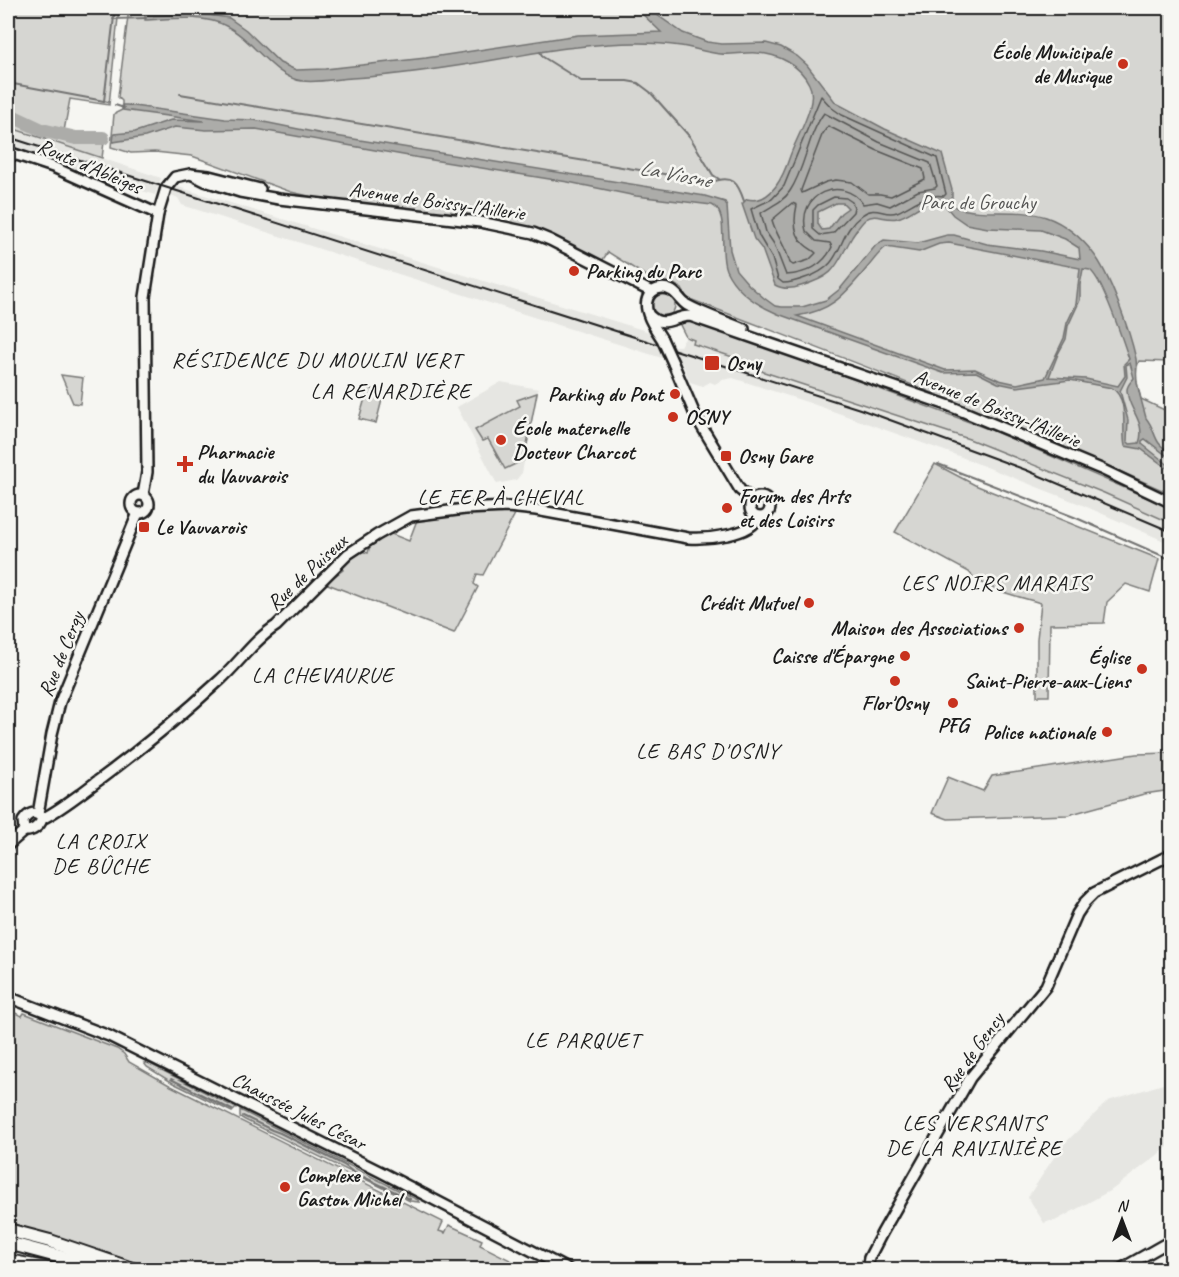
<svg xmlns="http://www.w3.org/2000/svg" width="1179" height="1277" viewBox="0 0 1179 1277" font-family="Caveat,sans-serif">
<style>
.built{fill:#e6e6e2}
.green{fill:#d6d6d2;stroke:#797977;stroke-width:1.5}
.water{fill:#acaca9;stroke:#727271;stroke-width:1.5;fill-rule:evenodd}
.lines{fill:none;stroke-linecap:round;stroke-linejoin:round}
.shore{stroke:#565654;stroke-width:1.5}
.stream{stroke:#727271;stroke-width:2}
.river{stroke:#acaca9;stroke-width:14}
.secondary-casing{stroke:#1c1c1c;stroke-width:14}
.highway-casing{stroke:#1c1c1c;stroke-width:16}
.secondary{stroke:#f6f6f2;stroke-width:9}
.highway{stroke:#f6f6f2;stroke-width:12}
.rail{stroke:#1c1c1c;stroke-width:2}
.secondary-bridge-casing{stroke:#1c1c1c;stroke-width:14;stroke-linecap:butt}
.secondary-bridge{stroke:#f6f6f2;stroke-width:9}
.poi-dot{fill:#c8321e;stroke:#f6f6f2;stroke-width:2}
.labels{text-anchor:middle;dominant-baseline:central;stroke-width:5;stroke-linejoin:round;paint-order:stroke}
.poi-label{font-size:21px;font-weight:bold;fill:#1c1c1c;stroke:#f6f6f2;text-anchor:start}
.street-label{font-size:21px;fill:#1c1c1c;stroke:#f6f6f2}
.park-label{font-size:21px;fill:#545453;stroke:#f6f6f2}
.water-label{font-size:22px;font-style:italic;fill:#565654;stroke:#f6f6f2}
.neighbourhood-label{font-size:22px;letter-spacing:1.5px;fill:#1c1c1c;stroke:#f6f6f2}
</style>
<rect width="100%" height="100%" fill="#f6f6f2"/>
<filter id="ink" filterUnits="userSpaceOnUse"><feTurbulence type="fractalNoise" baseFrequency=".0167" numOctaves="2"/><feDisplacementMap in="SourceGraphic" scale="12" xChannelSelector="R" yChannelSelector="G"/><feConvolveMatrix kernelMatrix="1 2 1 2 8 2 1 2 1" color-interpolation-filters="sRGB"/></filter>
<g filter="url(#ink)">
<g class="built">
<polygon points="8,127 161,178 155,195 8,148"/>
<polygon points="175,186 653,333 665,359 182,205 178,198 169,194"/>
<polygon points="686,337 695,340 694,344 751,363 751,366 764,372 969,439 1104,493 1171,523 1171,544 1080,504 956,455 810,403 733,378 722,380 715,384 710,382 703,386 690,382 682,363 677,362 671,346 680,346"/>
<polygon points="501,382 538,389 522,473 516,480 497,484 457,407"/>
<polygon points="1163,1084 1171,1107 1171,1136 1168,1147 1113,1189 1055,1221 1050,1221 1044,1223 1028,1197 1060,1148 1108,1101"/>
</g>
<g class="green">
<polygon points="8,8 119,8 109,105 70,99 63,136 76,140 104,142 102,158 8,127"/>
<path d="M 129,8 L 1171,8 L 1171,362 L 1139,361 C 1133,373 1138,387 1141,399 L 1171,413 L 1171,494 C 1013,422 850,360 687,298 L 682,289 L 671,282 L 657,283 L 608,252 L 602,261 L 543,232 L 477,217 L 322,199 L 291,192 L 192,156 L 155,152 L 131,153 L 111,147 L 114,114 L 122,110 L 122,101 L 118,97 Z"/>
<circle cx="663" cy="305" r="12"/>
<polygon points="690,319 991,430 1171,508 1171,523 1104,493 969,439 764,372 750,366 751,363 693,344 694,340 686,337 680,325"/>
<polygon points="61,375 83,378 80,404 73,403"/>
<polygon points="368,388 384,392 376,423 359,419"/>
<polygon points="537,393 524,460 505,469 488,439 482,441 475,430 520,406 517,400"/>
<path d="M 935,464 L 975,485 L 1159,559 L 1150,592 L 1126,584 L 1107,602 L 1104,623 L 1050,624 L 1049,696 L 1037,696 L 1037,639 L 1041,603 C 1021,597 981,589 969,572 L 895,532 Z"/>
<polygon points="495,510 515,514 483,575 477,574 474,584 478,587 454,633 325,583 343,570 342,567 361,551 368,553 370,545 389,533 409,541 417,520"/>
<polygon points="1171,753 1171,790 1144,794 1068,815 948,819 932,813 948,777 983,791 992,776 1136,754"/>
<polygon points="8,1010 22,1016 24,1013 117,1049 124,1054 129,1062 171,1086 443,1222 439,1231 445,1233 449,1225 482,1240 480,1245 528,1269 155,1269 8,1222"/>
<polygon points="144,1063 148,1063 236,1108 232,1112 173,1083 147,1067"/>
<polygon points="240,1110 418,1200 419,1202 410,1201 245,1120 240,1117"/>
</g>
<path class="water" d="M 636,8 L 647,8 L 683,33 L 707,42 L 722,44 L 766,43 L 781,47 L 797,56 L 807,65 L 836,103 L 885,129 L 942,154 L 952,190 L 952,201 L 955,207 C 984,217 1017,207 1046,217 C 1064,223 1082,238 1093,253 C 1110,274 1130,332 1136,359 C 1137,366 1136,374 1137,382 C 1139,394 1143,406 1146,418 C 1157,431 1152,444 1171,452 L 1171,459 L 1145,439 L 1142,441 L 1142,444 L 1171,467 L 1171,471 L 1141,449 L 1125,446 C 1121,430 1130,400 1112,388 L 1070,380 L 1017,387 L 998,383 L 976,372 L 943,373 L 778,314 C 757,305 736,292 726,270 C 718,251 730,213 712,205 L 636,196 L 568,182 L 420,158 L 256,129 L 206,130 L 175,127 L 145,137 L 113,142 L 114,134 L 135,132 L 171,120 L 204,121 L 123,110 L 122,105 L 127,105 L 225,119 L 254,120 L 323,134 L 705,196 L 725,202 L 727,206 L 730,250 L 736,270 L 749,285 L 764,298 L 775,306 L 782,307 L 802,307 L 826,300 L 840,289 L 876,245 L 884,240 L 918,243 L 947,235 L 954,235 L 987,244 L 1041,251 L 1080,259 L 1079,248 L 1065,239 L 1041,230 L 988,228 L 966,224 L 953,215 L 943,203 C 923,198 914,214 897,218 C 886,221 876,212 866,219 C 860,224 856,231 852,237 C 835,267 837,275 801,286 C 792,289 784,290 775,285 L 762,249 L 754,239 L 742,204 L 747,199 C 772,205 784,174 790,156 C 797,136 819,102 809,84 C 800,65 778,54 757,53 C 745,52 733,55 721,54 C 707,53 694,48 681,46 C 647,41 610,43 577,47 C 553,49 529,54 505,58 C 454,67 403,75 352,78 C 336,79 318,83 302,81 C 273,77 253,39 226,26 C 203,14 171,19 145,20 L 145,16 L 202,14 L 229,18 L 246,30 L 280,63 L 296,70 L 325,69 L 426,58 L 578,35 L 661,32 ZM 836,203 L 843,203 L 848,208 L 841,213 L 829,229 L 822,230 L 818,224 L 818,212 ZM 949,243 L 1080,268 L 1076,304 L 1067,323 L 1064,338 L 1045,378 L 1017,384 L 999,380 L 975,369 L 945,370 L 797,316 C 833,310 844,295 867,268 C 873,261 879,252 886,247 L 919,252 L 939,244 ZM 1083,269 L 1090,270 C 1103,280 1123,341 1129,359 L 1124,364 L 1125,376 L 1118,386 L 1086,379 L 1049,377 L 1058,354 L 1066,339 L 1068,326 L 1080,300 L 1080,285 ZM 1130,363 L 1134,378 C 1131,382 1127,385 1127,390 C 1127,409 1147,421 1139,443 L 1130,444 L 1127,441 L 1128,420 L 1120,391 L 1127,377 L 1126,365 Z"/>
<g class="lines">
<g class="shore">
<path d="M 821,96 L 832,108 L 842,115 L 937,158 L 946,194 L 944,196 C 924,193 914,205 897,212 C 884,217 876,204 862,215 C 834,236 847,265 805,278 C 797,281 791,283 783,283 L 778,279 L 772,258 L 759,236 L 751,209 L 772,199 L 784,186 Z"/>
<path d="M 824,113 L 879,142 L 930,163 L 937,186 L 935,188 L 918,191 L 890,206 L 877,202 L 863,204 C 842,174 796,194 806,231 L 816,241 L 830,243 L 832,247 C 824,265 806,274 786,275 L 774,244 L 766,232 L 761,213 C 771,206 783,202 790,191 C 806,167 807,136 824,113 Z"/>
<polygon points="828,126 876,150 923,169 925,179 891,196 880,194 868,194 852,182 836,180 826,182 802,193 801,190 822,135"/>
<polygon points="834,197 846,198 852,202 854,207 853,212 833,233 820,235 813,229 813,210 818,205"/>
<path d="M 792,203 L 797,205 C 794,218 793,234 804,244 C 808,248 813,250 816,253 L 809,260 L 793,265 L 790,263 C 786,247 776,235 772,220 Z"/>
</g>
<g class="stream">
<polyline points="113,19 146,18"/>
<polyline points="540,52 543,57 581,81 627,81 638,83 650,92 690,137 713,175 719,179"/>
<polyline points="8,83 104,101"/>
<path d="M 180,94 L 712,182 C 733,174 738,183 744,201"/>
<polyline points="108,102 104,101 115,8"/>
<polyline points="115,105 124,108"/>
<polyline points="938,464 1074,517 1172,560"/>
<polyline points="171,1079 232,1110"/>
<polyline points="243,1116 272,1130 280,1133 344,1165 353,1172 410,1199"/>
</g>
<polyline class="river" points="8,114 42,130 76,138 103,138"/>
<g class="secondary-casing">
<g id="secondary">
<polyline points="8,152 53,167 158,214"/>
<polyline points="191,174 205,181 240,192 279,199 480,222 533,233 550,240 652,292"/>
<path d="M 650,316 C 664,329 674,316 690,316 L 950,406 L 1101,469 L 1172,503"/>
<path d="M 662,339 C 654,327 638,305 652,292 C 657,288 664,287 670,290 C 678,293 680,301 687,305 C 705,315 725,321 744,329"/>
<polyline points="673,363 696,417 740,490 753,500"/>
<polyline points="143,495 147,472 145,297 158,214 166,188 175,177 190,174 209,176 260,189"/>
<circle cx="140" cy="504" r="9"/>
<circle cx="760" cy="507" r="10"/>
<polyline points="38,814 52,734 60,702 138,513"/>
<path d="M 24,831 C 32,832 40,826 42,819 C 62,809 81,793 99,780 C 141,749 181,716 220,680 C 239,663 254,640 276,626 L 348,554 L 377,535 L 411,516 L 465,509 L 508,507 L 536,510 L 688,538 C 705,539 752,536 758,517"/>
<path d="M 24,831 L 23,821 C 28,814 33,810 41,817"/>
<polyline points="8,845 24,831"/>
<polyline points="8,997 109,1036 381,1172 569,1270"/>
<polyline points="867,1270 869,1258 882,1233 970,1078 1046,986 1077,914 1085,902 1094,893 1172,854"/>
<polyline points="1119,1270 1172,1240"/>
</g>
</g>
<g class="highway-casing">
<g id="highway">
<polyline points="8,1230 50,1241 135,1270"/>
<polyline points="8,1243 110,1270"/>
<polyline points="8,1261 55,1270"/>
</g>
</g>
<use href="#secondary" class="secondary"/>
<use href="#highway" class="highway"/>
<polyline class="rail" points="8,137 860,409 1026,470 1172,532"/>
<g class="secondary-bridge-casing">
<polyline id="secondary-bridge" points="662,339 673,363"/>
</g>
<use href="#secondary-bridge" class="secondary-bridge"/>
</g>
</g>
<g class="poi-dot">
<circle cx="1123" cy="64" r="6"/>
<circle cx="574" cy="271" r="6"/>
<rect x="704" y="355" width="16" height="16" rx="3"/>
<circle cx="675" cy="394" r="6"/>
<circle cx="673" cy="417" r="6"/>
<circle cx="501" cy="440" r="6"/>
<rect x="720" y="450" width="12" height="12" rx="3"/>
<path d="M182 455h6v6h6v6h-6v6h-6v-6h-6v-6h6z"/>
<circle cx="727" cy="508" r="6"/>
<rect x="138" y="521" width="12" height="12" rx="3"/>
<circle cx="809" cy="603" r="6"/>
<circle cx="1019" cy="628" r="6"/>
<circle cx="905" cy="656" r="6"/>
<circle cx="1142" cy="669" r="6"/>
<circle cx="895" cy="681" r="6"/>
<circle cx="953" cy="703" r="6"/>
<circle cx="1107" cy="732" r="6"/>
<circle cx="285" cy="1187" r="6"/>
</g>
<g class="labels">
<g class="poi-label">
<text x="1111" y="52" text-anchor="end">École Municipale<tspan x="1111" dy="24">de Musique</tspan></text>
<text x="586" y="271">Parking du Parc</text>
<text x="726" y="363">Osny</text>
<text x="663" y="394" text-anchor="end">Parking du Pont</text>
<text x="685" y="417">OSNY</text>
<text x="513" y="428">École maternelle<tspan x="513" dy="24">Docteur Charcot</tspan></text>
<text x="197" y="452">Pharmacie<tspan x="197" dy="24">du Vauvarois</tspan></text>
<text x="738" y="456">Osny Gare</text>
<text x="739" y="496">Forum des Arts<tspan x="739" dy="24">et des Loisirs</tspan></text>
<text x="156" y="527">Le Vauvarois</text>
<text x="797" y="603" text-anchor="end">Crédit Mutuel</text>
<text x="1007" y="628" text-anchor="end">Maison des Associations</text>
<text x="893" y="656" text-anchor="end">Caisse d'Épargne</text>
<text x="1130" y="657" text-anchor="end">Église<tspan x="1130" dy="24">Saint-Pierre-aux-Liens</tspan></text>
<text x="895" y="703" text-anchor="middle">Flor'Osny</text>
<text x="953" y="725" text-anchor="middle">PFG</text>
<text x="1095" y="732" text-anchor="end">Police nationale</text>
<text x="297" y="1175">Complexe<tspan x="297" dy="24">Gaston Michel</tspan></text>
</g>
<g class="street-label">
<text transform="translate(90 166) rotate(23)">Route d'Ableiges</text>
<text transform="translate(437 201) rotate(8)">Avenue de Boissy-l'Aillerie</text>
<text transform="translate(997 408) rotate(22)">Avenue de Boissy-l'Aillerie</text>
<text transform="translate(307 572) rotate(-43)">Rue de Puiseux</text>
<text transform="translate(61 654) rotate(-68)">Rue de Cergy</text>
<text transform="translate(972 1052) rotate(-54)">Rue de Gency</text>
<text transform="translate(299 1111) rotate(27)">Chaussée Jules César</text>
</g>
<g class="park-label">
<text x="978" y="202">Parc de Grouchy</text>
</g>
<g class="water-label">
<text transform="translate(675 174) rotate(11)">La Viosne</text>
</g>
<g class="neighbourhood-label">
<text x="317" y="360">RÉSIDENCE DU MOULIN VERT</text>
<text x="391" y="391">LA RENARDIÈRE</text>
<text x="501" y="497">LE FER À CHEVAL</text>
<text x="996" y="583">LES NOIRS MARAIS</text>
<text x="323" y="675">LA CHEVAURUE</text>
<text x="708" y="751">LE BAS D'OSNY</text>
<text x="101" y="841">LA CROIX<tspan x="101" dy="25">DE BÛCHE</tspan></text>
<text x="583" y="1040">LE PARQUET</text>
<text x="974" y="1123">LES VERSANTS<tspan x="974" dy="25">DE LA RAVINIÈRE</tspan></text>
</g>
</g>
<rect width="1179" height="1277" fill="none" stroke="#f6f6f2" stroke-width="30"/>
<rect x="15" y="15" width="1149" height="1247" fill="none" stroke="#1c1c1c" stroke-width="2" filter="url(#ink)"/>
<g transform="translate(1122 1220)" stroke="#f6f6f2" stroke-width="4.5" paint-order="stroke">
<path d="M0-4.5L10 22L0 15L-10 22Z" fill="#1c1c1c"/>
<text y="-9" font-size="16" font-weight="bold" text-anchor="middle" fill="#1c1c1c">N</text>
</g>
</svg>
